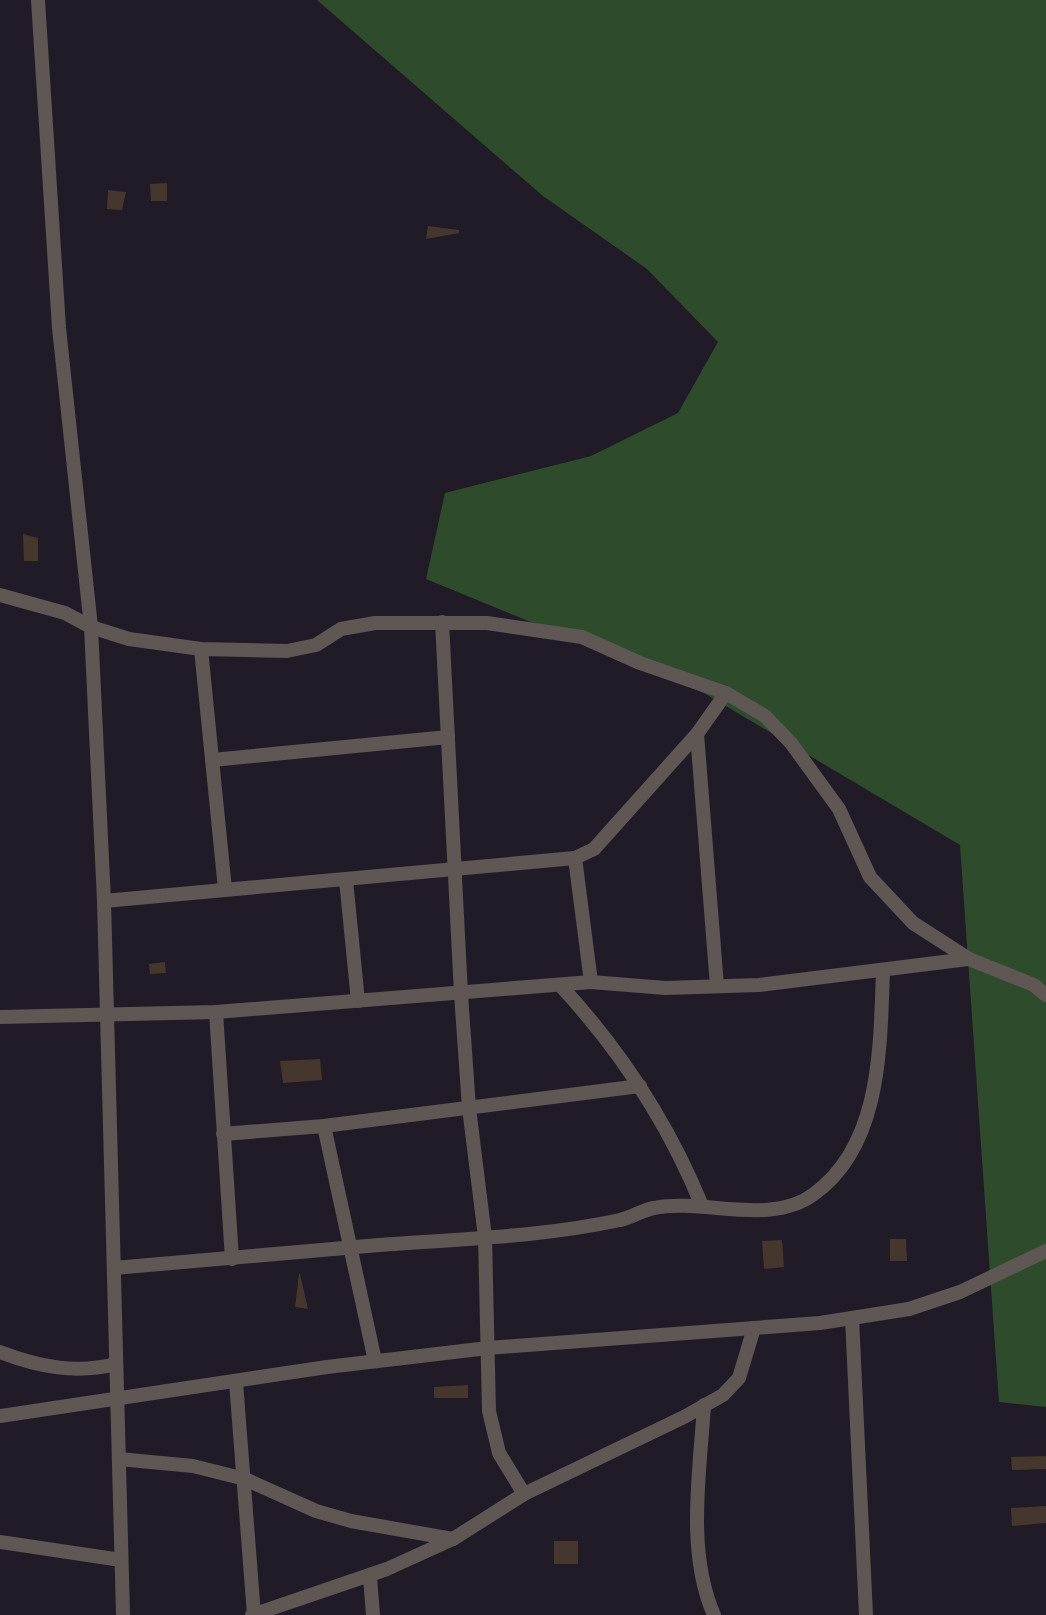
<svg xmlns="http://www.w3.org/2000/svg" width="1046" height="1615" viewBox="0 0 1046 1615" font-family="'PT Sans Narrow',sans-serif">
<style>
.green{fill:#2e4c2c}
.building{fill:#45362e}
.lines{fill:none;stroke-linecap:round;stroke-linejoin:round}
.minor{stroke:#5e5754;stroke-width:14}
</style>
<rect width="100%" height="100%" fill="#211b28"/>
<polygon class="green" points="317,0 1046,0 1046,1407 999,1402 960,845 704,693 426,579 445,493 591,456 678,413 718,342 647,269 543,196"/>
<g class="building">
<polygon points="167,183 167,201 151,201 150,184"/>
<polygon points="108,190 126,192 122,210 107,209"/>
<polygon points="428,226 459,230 459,233 426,239"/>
<polygon points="23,534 38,538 38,561 24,561"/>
<polygon points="165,962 166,973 150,974 149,964"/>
<polygon points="320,1059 322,1080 283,1083 280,1061"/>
<polygon points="890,1239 906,1239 907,1261 890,1261"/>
<polygon points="782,1240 784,1267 764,1269 762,1241"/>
<polygon points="299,1274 300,1274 308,1309 295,1307"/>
<polygon points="468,1385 468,1398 434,1398 434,1387"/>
<polygon points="1046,1456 1046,1469 1012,1470 1011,1457"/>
<polygon points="1046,1506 1046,1523 1012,1526 1011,1508"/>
<rect x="554" y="1541" width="24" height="23"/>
</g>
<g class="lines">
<g class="minor">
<polyline points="38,0 59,328 91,627 104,901 123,1615"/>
<polyline points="0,595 65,613 91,627 129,639 201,649 287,651 316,645 341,629 375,623 487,623 582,637 640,663 726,693 765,716 791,743 839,809 870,877 913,923 969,959 1034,985 1046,995"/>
<polyline points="442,622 461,994 469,1108 485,1237 489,1411 499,1453 524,1494"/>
<polyline points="201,649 225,889"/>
<polyline points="697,734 717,986"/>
<polyline points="212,760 448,737"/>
<polyline points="575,858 591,982"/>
<polyline points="346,880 358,1001"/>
<polyline points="104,901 575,858 594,849 697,734 726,693"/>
<path d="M 560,985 C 621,1051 668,1122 702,1206"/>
<polyline points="216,1012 232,1259"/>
<polyline points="0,1017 216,1012 591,982 665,988 759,985 968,959"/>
<polyline points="324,1126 375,1361"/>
<polyline points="223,1134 324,1126 640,1086"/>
<path d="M 114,1268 C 202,1261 291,1252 379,1245 C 458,1239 542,1237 620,1220 C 631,1218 642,1210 654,1208 C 704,1198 770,1227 814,1194 C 882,1145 880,1046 883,971"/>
<polyline points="852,1318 866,1615"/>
<path d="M 0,1352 C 39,1367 76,1374 116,1364"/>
<polyline points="236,1382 254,1615"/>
<path d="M 704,1405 C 700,1472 686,1551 714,1615"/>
<polyline points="0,1416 327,1367 488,1348 820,1323 909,1309 960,1292 1046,1251"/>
<polyline points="119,1459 193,1466 245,1479 316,1511 351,1521 453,1539"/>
<polyline points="0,1542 121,1560"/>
<polyline points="370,1577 373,1615"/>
<polyline points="252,1615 387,1569 453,1539 524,1494 684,1417 723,1395 739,1378 754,1328"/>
</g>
</g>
</svg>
